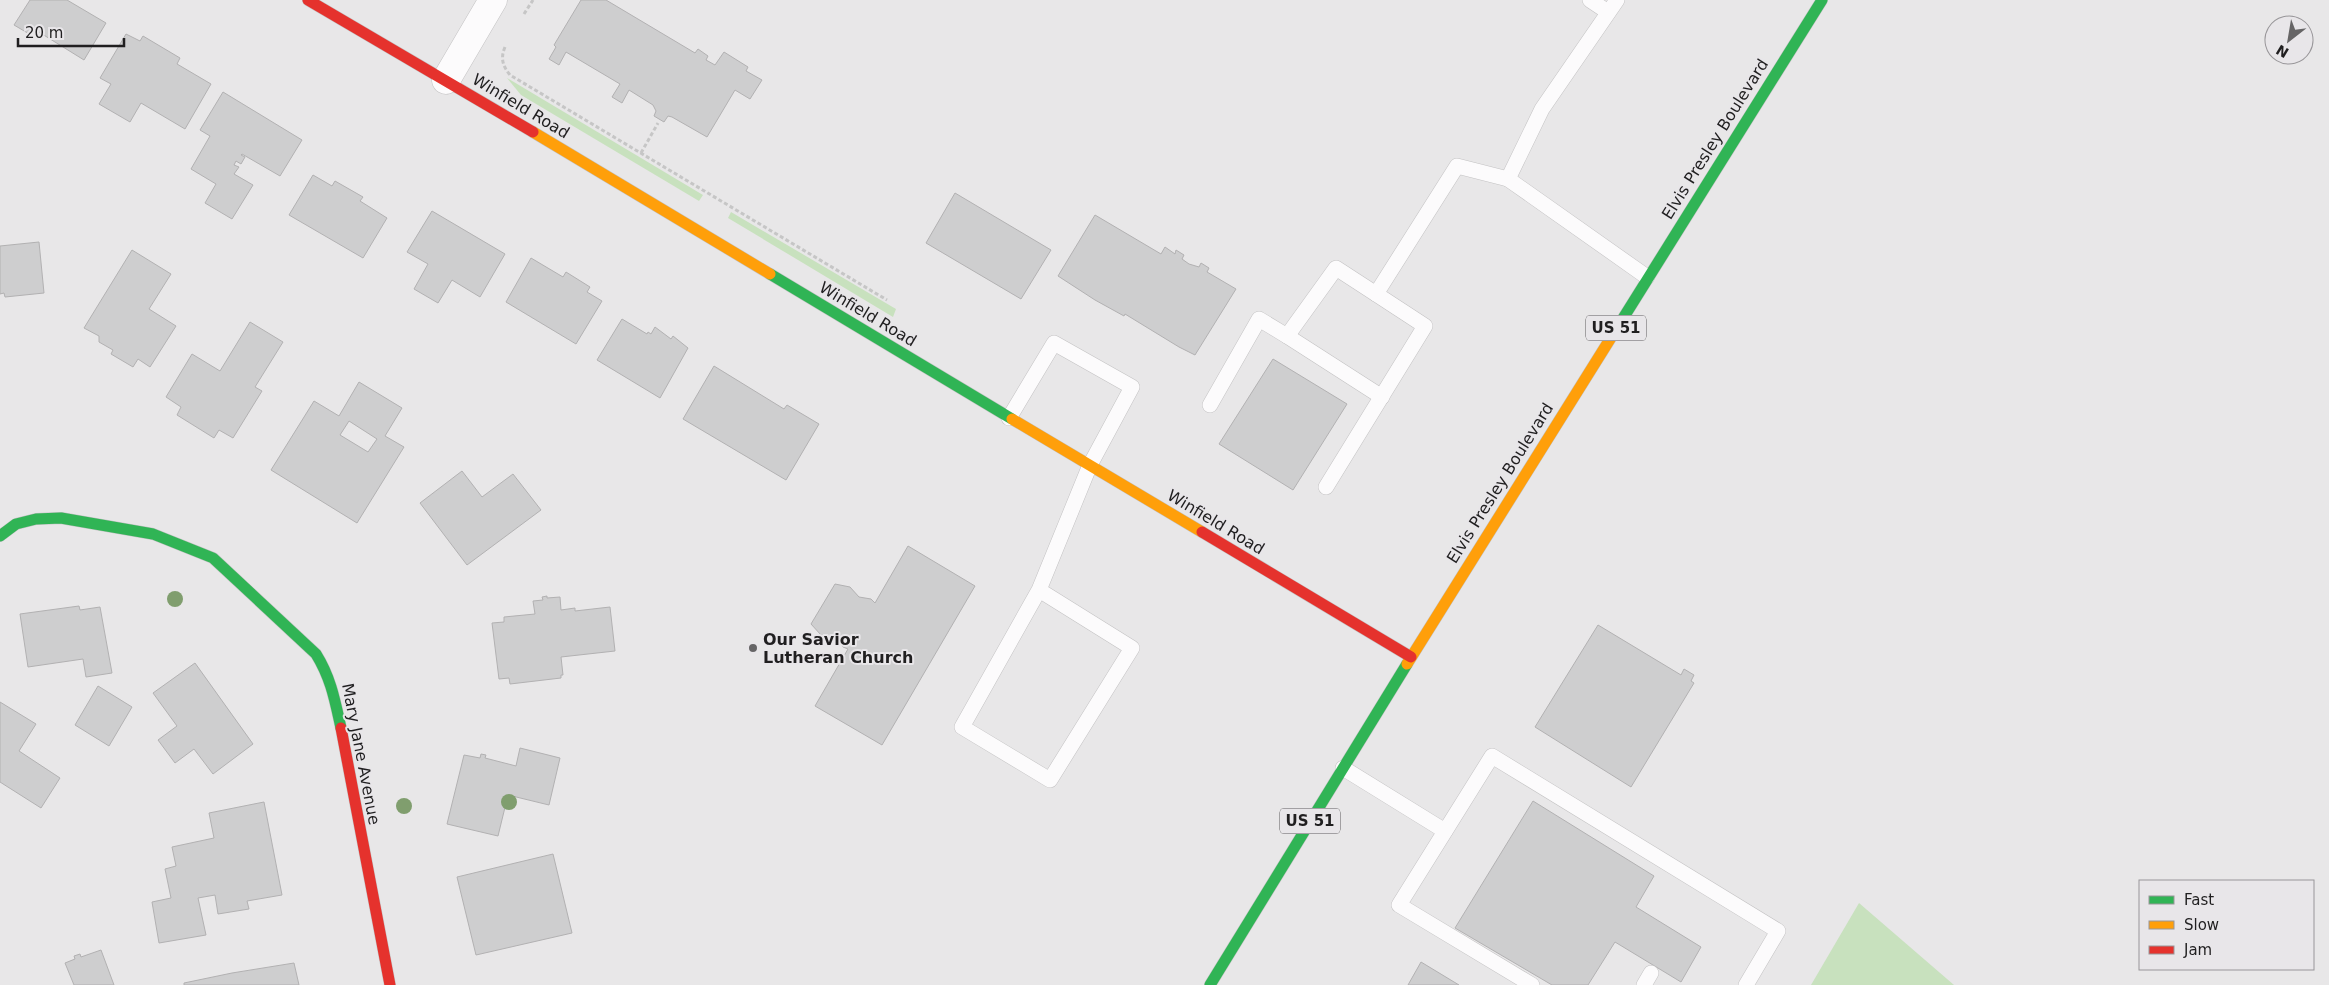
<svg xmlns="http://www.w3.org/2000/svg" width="2329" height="985" viewBox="0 0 2329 985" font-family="'DejaVu Sans',sans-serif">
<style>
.green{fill:#c8e1be}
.building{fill:#cececf;stroke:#b2b1b2;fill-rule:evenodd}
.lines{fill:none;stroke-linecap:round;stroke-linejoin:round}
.lane-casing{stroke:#c3c2c3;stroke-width:16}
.street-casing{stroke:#c3c2c3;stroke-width:29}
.fast-casing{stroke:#c3c2c3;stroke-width:12}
.slow-casing{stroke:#c3c2c3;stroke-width:12}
.jam-casing{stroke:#c3c2c3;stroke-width:12}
.path{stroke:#c6c6c6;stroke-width:3;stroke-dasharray:4 2.5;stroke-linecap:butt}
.lane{stroke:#fcfbfc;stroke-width:15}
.street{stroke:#fcfbfc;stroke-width:28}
.fast{stroke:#30b455;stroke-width:11}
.slow{stroke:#ff9f0a;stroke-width:11}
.jam{stroke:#e5322d;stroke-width:11}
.tree{fill:#809e6e}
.poi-dot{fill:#666566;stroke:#e8e6e9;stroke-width:2}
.labels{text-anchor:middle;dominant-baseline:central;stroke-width:4;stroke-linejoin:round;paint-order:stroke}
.shield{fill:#e8e6e9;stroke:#5c5b5c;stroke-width:1}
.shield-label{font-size:15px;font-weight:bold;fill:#201f20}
.street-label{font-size:16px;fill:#201f20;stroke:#e8e6e9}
.poi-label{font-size:16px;font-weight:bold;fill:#201f20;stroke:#e8e6e9;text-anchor:start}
</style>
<rect width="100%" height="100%" fill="#e8e7e8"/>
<g class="green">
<polygon points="507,78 703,195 699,201 521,95"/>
<polygon points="731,212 896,309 893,317 728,218"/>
<polygon points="1859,903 1954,985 1811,985"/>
</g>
<g class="building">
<polygon points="30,0 67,0 106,23 84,60 34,29 31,35 14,25"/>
<polygon points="581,0 606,0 695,53 698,49 708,56 706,60 715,65 724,52 748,67 746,71 762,80 750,99 735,90 707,137 672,117 668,116 664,122 654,116 656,111 653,105 629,90 622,103 612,97 620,84 566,52 559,65 549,59 556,47 554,45"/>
<polygon points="126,34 140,41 143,36 180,58 177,64 211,84 185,129 141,103 130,122 99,104 111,84 100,78"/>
<polygon points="223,92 302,140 280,176 242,154 241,155 245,157 241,164 236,161 234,165 239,167 234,174 253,185 232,219 205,203 216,184 191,169 210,136 200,130"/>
<polygon points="313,175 332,186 335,181 363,197 360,201 387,218 363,258 289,215"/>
<polygon points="955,193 1051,250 1021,299 926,243"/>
<polygon points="432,211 505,254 480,297 452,280 438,303 414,289 428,264 407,252"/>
<polygon points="1095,215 1161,254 1165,247 1175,254 1176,250 1184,255 1182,259 1189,264 1199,267 1201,263 1209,268 1207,272 1236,289 1195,355 1179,347 1125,314 1124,316 1095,300 1058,276"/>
<polygon points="39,242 44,293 5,297 4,293 0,294 0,246"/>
<polygon points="132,250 171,274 149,309 176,326 150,367 138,359 133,367 111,354 113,350 99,342 99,336 84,328"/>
<polygon points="531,258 563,277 566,272 590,287 587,292 602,301 576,344 506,302"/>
<polygon points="622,319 647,334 648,332 651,334 655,327 671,339 673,336 688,348 660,398 597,360"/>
<polygon points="250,322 283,342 255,387 262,391 233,438 219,430 214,438 177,415 181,407 166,397 192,354 220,371"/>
<polygon points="1273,359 1347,404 1293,490 1219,444"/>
<polygon points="714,366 784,409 787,405 819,424 786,480 683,419"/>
<path d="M 359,382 L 402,408 L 385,436 L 404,447 L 357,523 L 271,470 L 314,401 L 339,416 ZM 349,421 L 377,439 L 368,452 L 340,435 Z"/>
<polygon points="462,471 482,497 513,474 541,510 467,565 420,503"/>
<polygon points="908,546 975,586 882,745 815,706 848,649 843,647 834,638 821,635 811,624 835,584 850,587 859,597 871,599 875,603"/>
<polygon points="547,596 547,598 560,597 561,610 575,608 575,611 610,607 615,651 561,657 563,675 561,675 561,678 510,684 509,678 499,679 492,623 504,622 504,617 535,614 533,601 543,600 542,597"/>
<polygon points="79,606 80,610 100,607 112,673 86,677 83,659 28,667 20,614"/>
<polygon points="1598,625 1681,675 1684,669 1694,675 1691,681 1694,683 1631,787 1535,727"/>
<polygon points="195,663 253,744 213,774 194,749 175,763 158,740 177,726 153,693"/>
<polygon points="98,686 132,707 109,746 75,725"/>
<polygon points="0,702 36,724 19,751 60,778 41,808 0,782"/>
<polygon points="520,748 560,758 549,805 508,795 498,836 447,824 464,755 480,758 481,754 486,755 485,758 516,766"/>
<polygon points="1533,801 1654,876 1636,907 1701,947 1681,982 1615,942 1588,985 1552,985 1455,928"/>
<polygon points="264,802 282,895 247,901 249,909 218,914 215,895 198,898 206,935 159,943 152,902 171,898 165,869 176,866 172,847 214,838 209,813"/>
<polygon points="553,854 572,933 476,955 457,877"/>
<polygon points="101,950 114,985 74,985 65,963 75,959 74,956 80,954 81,957"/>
<polygon points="1421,962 1459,985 1408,985"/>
<polygon points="294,963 299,985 184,985 184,983 232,973"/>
</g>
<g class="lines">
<g class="lane-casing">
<g id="lane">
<polyline points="1590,0 1608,12"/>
<polyline points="1617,0 1542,109 1508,179 1647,277"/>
<polyline points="1287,336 1382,397"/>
<polyline points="1210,405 1259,319 1287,336 1336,268 1376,294"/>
<polyline points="1009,418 1054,343 1132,387 1090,465 1039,590 1132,648 1050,780 962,727 1039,590"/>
<polyline points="1326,487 1425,326 1376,294 1457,166 1508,179"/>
<polyline points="1343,768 1445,831"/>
<polyline points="1532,985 1399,905 1492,756 1778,931 1746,985"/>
<polyline points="1644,985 1651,973"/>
</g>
</g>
<g class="street-casing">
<polyline id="street" points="446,80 493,0"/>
</g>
<g class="fast-casing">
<g id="fast">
<polyline points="770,274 1012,419"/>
<polyline points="1617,328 1822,0"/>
<path d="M 0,536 L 16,524 L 36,519 L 61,518 L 153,534 L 213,558 L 316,654 C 331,678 335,701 341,728"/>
<polyline points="1210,985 1407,664"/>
</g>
</g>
<g class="slow-casing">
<g id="slow">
<polyline points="533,132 770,274"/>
<polyline points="1012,419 1202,532"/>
<polyline points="1407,664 1617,328"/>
</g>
</g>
<g class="jam-casing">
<g id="jam">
<polyline points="308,0 533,132"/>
<polyline points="1202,532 1411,657"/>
<polyline points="341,728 390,985"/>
</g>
</g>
<g class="path">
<polyline points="524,14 533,0"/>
<path d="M 505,47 C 500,59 503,66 510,75 L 887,300"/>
<polyline points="641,153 658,123"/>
</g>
<use href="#lane" class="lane"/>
<use href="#street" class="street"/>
<use href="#fast" class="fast"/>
<use href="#slow" class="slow"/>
<use href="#jam" class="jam"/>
</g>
<g class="tree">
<circle cx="175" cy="599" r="8"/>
<circle cx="509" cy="802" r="8"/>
<circle cx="404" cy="806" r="8"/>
</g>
<circle class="poi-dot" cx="753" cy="648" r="5"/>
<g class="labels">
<g class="shield">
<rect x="1586" y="315.5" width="60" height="25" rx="4"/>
<rect x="1280" y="808.5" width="60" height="25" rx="4"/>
</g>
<g class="shield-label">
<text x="1616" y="328">US 51</text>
<text x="1310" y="821">US 51</text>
</g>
<g class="street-label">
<text transform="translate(521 106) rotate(31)">Winfield Road</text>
<text transform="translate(1715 139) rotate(-58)">Elvis Presley Boulevard</text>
<text transform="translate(868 314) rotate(31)">Winfield Road</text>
<text transform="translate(1500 483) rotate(-58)">Elvis Presley Boulevard</text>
<text transform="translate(1216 522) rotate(31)">Winfield Road</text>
<text transform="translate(361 754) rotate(79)">Mary Jane Avenue</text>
</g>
<g class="poi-label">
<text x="763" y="639">Our Savior<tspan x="763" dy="18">Lutheran Church</tspan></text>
</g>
</g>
<rect x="2139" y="880" width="175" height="90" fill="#e8e6e9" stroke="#989699"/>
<rect x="2149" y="896" width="25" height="8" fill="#30b455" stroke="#989699"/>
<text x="2184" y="905" font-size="15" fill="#201f20">Fast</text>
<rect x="2149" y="921" width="25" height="8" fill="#ff9f0a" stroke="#989699"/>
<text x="2184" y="930" font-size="15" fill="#201f20">Slow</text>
<rect x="2149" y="946" width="25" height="8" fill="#e5322d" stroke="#989699"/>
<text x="2184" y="955" font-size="15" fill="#201f20">Jam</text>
<g transform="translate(2289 40) rotate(211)"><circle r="24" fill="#e8e6e9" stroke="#989699"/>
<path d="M0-4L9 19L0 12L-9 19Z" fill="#666566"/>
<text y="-8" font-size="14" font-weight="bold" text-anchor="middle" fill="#201f20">N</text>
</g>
<path d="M18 38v8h106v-8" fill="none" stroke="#201f20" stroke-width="2.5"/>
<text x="25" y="38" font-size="15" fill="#201f20" stroke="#e8e6e9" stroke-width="4" paint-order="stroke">20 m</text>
</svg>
